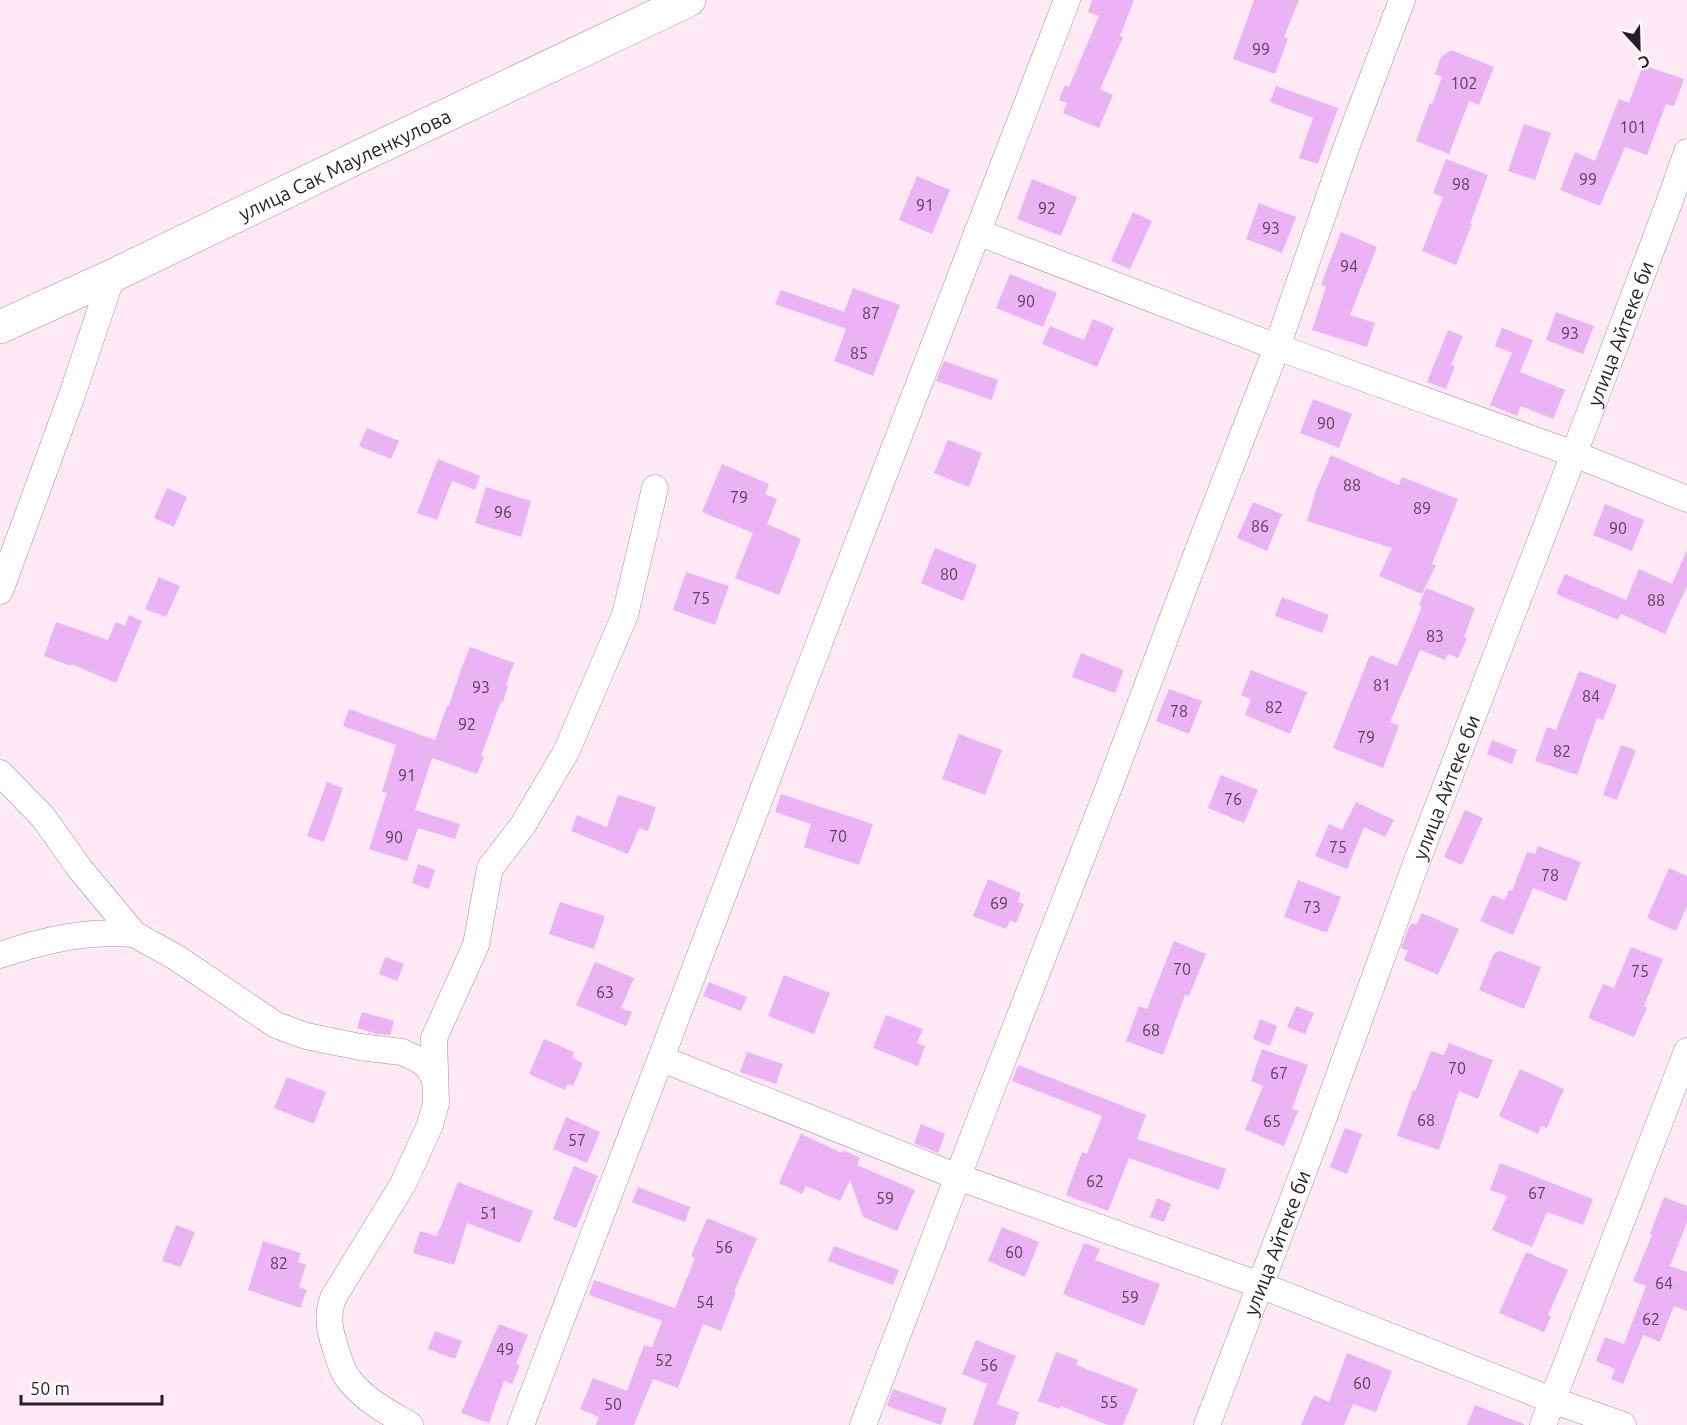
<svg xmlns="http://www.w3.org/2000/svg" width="1687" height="1425" viewBox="0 0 1687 1425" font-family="Ubuntu,sans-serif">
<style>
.building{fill:#ebb3f3}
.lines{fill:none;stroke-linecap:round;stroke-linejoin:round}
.minor-casing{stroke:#a68e9c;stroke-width:27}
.major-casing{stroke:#a68e9c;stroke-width:34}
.minor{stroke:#fff;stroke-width:26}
.major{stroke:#fff;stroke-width:33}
.labels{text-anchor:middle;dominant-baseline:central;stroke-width:6;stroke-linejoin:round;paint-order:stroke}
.number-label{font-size:16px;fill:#594358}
.street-label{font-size:20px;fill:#281e24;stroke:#fff}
</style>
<rect width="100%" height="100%" fill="#fee9f5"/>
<g class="building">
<polygon points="1092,0 1134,0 1120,36 1123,37 1100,89 1113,95 1099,128 1063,113 1067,103 1059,100 1065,85 1069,87 1099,16 1088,12"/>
<polygon points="1254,0 1299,0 1284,37 1288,39 1275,74 1233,59"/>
<polygon points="1451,50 1494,67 1479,105 1469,101 1449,154 1416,141 1430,103 1432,104 1442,77 1435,74 1441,57"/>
<polygon points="1643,65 1684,79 1674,106 1666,104 1647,155 1625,147 1600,206 1560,190 1575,152 1595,161 1619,99 1629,103"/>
<polygon points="1276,86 1338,108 1318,164 1299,158 1313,118 1270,102"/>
<polygon points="1524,124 1551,133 1535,180 1508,171"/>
<polygon points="1446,159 1488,175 1470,224 1472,224 1456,265 1422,251 1443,197 1433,193"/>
<polygon points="917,176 950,190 932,234 899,220"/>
<polygon points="1032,179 1077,197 1061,236 1017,219"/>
<polygon points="1259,203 1296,217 1282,253 1246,239"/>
<polygon points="1133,212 1152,221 1130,269 1111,261"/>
<polygon points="1341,232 1377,247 1350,315 1375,323 1367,347 1312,330 1326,287 1321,285"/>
<polygon points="1010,274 1057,293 1043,327 996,308"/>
<polygon points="853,288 900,305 873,376 834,361 846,329 775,304 781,290 844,312"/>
<polygon points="1556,312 1594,326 1583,354 1546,340"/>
<polygon points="1093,319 1114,328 1097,367 1042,344 1050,326 1084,340"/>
<polygon points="1502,328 1533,340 1520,372 1565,390 1553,419 1521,406 1517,416 1490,405 1512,353 1495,346"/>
<polygon points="1448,330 1463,336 1451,365 1455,366 1446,389 1427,382"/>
<polygon points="944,361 998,380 992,400 936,381"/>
<polygon points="1313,399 1352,414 1339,448 1300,433"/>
<polygon points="367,428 399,441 391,459 359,446"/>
<polygon points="948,440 982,453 969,487 934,473"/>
<polygon points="1331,455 1399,485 1402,477 1458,499 1432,564 1436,565 1422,594 1379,576 1392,548 1307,521 1316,490"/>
<polygon points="438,459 480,476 475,490 452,481 437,520 417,513"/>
<polygon points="722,464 769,484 765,494 777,499 767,524 801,539 779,595 735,578 753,533 702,512"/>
<polygon points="486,487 531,501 521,537 475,523"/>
<polygon points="167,488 187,497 174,527 154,518"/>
<polygon points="1253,502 1282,514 1267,551 1237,538"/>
<polygon points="1605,504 1644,520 1632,551 1593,535"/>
<polygon points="935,548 977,565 963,601 921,583"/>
<polygon points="1687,550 1687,586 1665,634 1621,614 1618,620 1556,594 1565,574 1626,600 1639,569 1672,584"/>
<polygon points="686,572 729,586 715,625 673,610"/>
<polygon points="159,577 180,586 166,617 145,609"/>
<polygon points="1426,588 1475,608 1464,637 1467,638 1458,658 1448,654 1445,660 1420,650 1390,722 1399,726 1383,768 1333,748 1370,655 1397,666 1422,607 1419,605"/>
<polygon points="1282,597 1329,615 1322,633 1275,616"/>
<polygon points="129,615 142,621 116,683 71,664 71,666 44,656 56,622 108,640 116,622 125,626"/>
<polygon points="470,647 514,663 506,685 508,686 503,702 501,701 481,756 484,757 477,774 432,758 415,810 460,824 455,839 418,828 407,861 369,849 387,793 382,792 396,745 343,726 349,709 435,740 447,706 449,706 460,672"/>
<polygon points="1081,653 1124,670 1115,693 1072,677"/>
<polygon points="1251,670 1307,692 1290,734 1245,715 1251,699 1241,695"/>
<polygon points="1579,671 1617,685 1603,720 1597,718 1577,775 1535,761 1547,727 1556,730"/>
<polygon points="1169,689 1202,701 1189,734 1156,721"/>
<polygon points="959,734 1002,750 985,795 942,779"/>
<polygon points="1492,740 1517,750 1512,764 1487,754"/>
<polygon points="1621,745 1636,750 1617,800 1603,795"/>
<polygon points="1221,775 1258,790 1244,823 1208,808"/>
<polygon points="327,782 343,788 324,842 307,836"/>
<polygon points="781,794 873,824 859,865 804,847 811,824 775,812"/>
<polygon points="618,795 656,807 648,831 639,828 628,854 571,831 577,815 607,827"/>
<polygon points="1356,802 1394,820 1385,837 1364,827 1347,869 1315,856 1329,824 1342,830"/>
<polygon points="1465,810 1483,818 1462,865 1444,857"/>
<polygon points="1538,846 1581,862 1566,901 1533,888 1513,935 1480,921 1492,895 1505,900 1509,890 1512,891 1527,852 1535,854"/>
<polygon points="418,864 435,870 429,889 412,883"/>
<polygon points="1669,868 1687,876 1687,906 1676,931 1647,918"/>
<polygon points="988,879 1021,893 1018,902 1024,904 1016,923 1010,921 1006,929 973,916"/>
<polygon points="1298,880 1341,897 1327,933 1284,917"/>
<polygon points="560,902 605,916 594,949 549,934"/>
<polygon points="1422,913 1459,929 1438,975 1404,960 1408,951 1401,948 1408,930 1411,924 1417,924"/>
<polygon points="1174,941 1206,954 1189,996 1185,995 1163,1055 1126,1041 1139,1006 1147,1009"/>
<polygon points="1631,947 1663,959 1644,1006 1647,1008 1634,1037 1588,1018 1603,984 1614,988"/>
<polygon points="1501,951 1541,967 1524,1009 1479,990 1494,953"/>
<polygon points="385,957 404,964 397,981 379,974"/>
<polygon points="595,962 634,978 621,1008 632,1012 626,1026 576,1005"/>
<polygon points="784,975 830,993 814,1034 768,1016"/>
<polygon points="709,982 747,997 741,1011 703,996"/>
<polygon points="1296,1006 1314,1013 1305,1034 1287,1027"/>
<polygon points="362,1012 394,1021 390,1035 377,1034 357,1028"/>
<polygon points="886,1015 923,1029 917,1043 925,1046 918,1066 873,1048"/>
<polygon points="1260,1019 1277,1026 1270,1046 1253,1039"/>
<polygon points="544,1039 574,1052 572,1058 583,1063 573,1086 568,1084 565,1090 529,1074"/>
<polygon points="1449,1043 1493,1060 1478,1099 1459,1091 1439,1150 1397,1136 1413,1090 1415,1091 1431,1051 1444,1055"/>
<polygon points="1262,1049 1308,1065 1292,1109 1298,1111 1284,1146 1245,1130 1263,1086 1251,1081"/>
<polygon points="747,1052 783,1064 776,1084 740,1072"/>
<polygon points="1018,1065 1146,1115 1137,1139 1226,1169 1219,1190 1129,1158 1108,1211 1066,1195 1082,1152 1087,1154 1102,1116 1012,1081"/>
<polygon points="1520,1069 1564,1089 1547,1128 1541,1126 1538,1134 1499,1116"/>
<polygon points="287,1077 326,1092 314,1124 274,1108"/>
<polygon points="566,1117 600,1132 587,1163 553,1149"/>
<polygon points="921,1124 945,1134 938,1153 914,1143"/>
<polygon points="1345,1128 1362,1134 1347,1174 1330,1167"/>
<polygon points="801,1134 842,1153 843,1150 860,1158 857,1165 915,1190 897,1231 863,1217 850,1180 840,1201 806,1186 802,1194 779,1183"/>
<polygon points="1500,1163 1593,1199 1583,1225 1547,1212 1532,1247 1492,1230 1507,1196 1490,1190"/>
<polygon points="574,1166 598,1176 576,1228 553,1219"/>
<polygon points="458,1182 533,1211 520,1243 467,1223 454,1265 413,1253 420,1231 437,1236"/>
<polygon points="638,1187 690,1207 685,1222 632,1202"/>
<polygon points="1664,1197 1687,1206 1687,1222 1670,1266 1687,1272 1687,1311 1674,1306 1660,1342 1643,1335 1623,1384 1611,1379 1615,1369 1596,1361 1605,1337 1624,1344 1646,1286 1633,1281 1652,1235 1650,1234"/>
<polygon points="1157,1198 1171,1204 1164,1222 1150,1217"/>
<polygon points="707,1218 757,1238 734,1292 736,1292 721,1331 703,1324 678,1388 653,1379 634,1425 596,1425 599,1417 580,1409 593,1378 627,1391 644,1345 652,1347 662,1321 589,1295 594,1280 675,1308 695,1258 691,1256"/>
<polygon points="176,1225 195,1232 181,1267 162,1261"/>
<polygon points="1002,1227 1039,1242 1025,1277 988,1261"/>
<polygon points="263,1241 301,1253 298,1262 306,1265 299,1287 307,1290 300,1308 248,1290"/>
<polygon points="1084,1243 1100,1249 1095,1260 1160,1284 1144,1326 1063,1294"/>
<polygon points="834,1246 899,1270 893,1285 828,1261"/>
<polygon points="1526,1252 1568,1270 1548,1315 1551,1316 1544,1332 1499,1313"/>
<polygon points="499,1324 528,1335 516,1364 520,1365 512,1384 504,1381 489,1423 461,1413"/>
<polygon points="435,1331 462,1341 455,1359 428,1349"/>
<polygon points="976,1340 1016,1356 997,1404 1019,1412 1015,1425 973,1425 987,1384 962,1374"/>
<polygon points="1056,1352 1078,1360 1076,1365 1138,1389 1123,1425 1108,1425 1061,1406 1060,1409 1038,1401"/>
<polygon points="1347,1353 1392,1371 1376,1412 1353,1404 1344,1425 1301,1425 1314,1395 1329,1402"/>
<polygon points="893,1389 947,1408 941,1425 887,1406"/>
<polygon points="1475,1405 1524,1424 1524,1425 1467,1425"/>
</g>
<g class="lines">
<g class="minor-casing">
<g id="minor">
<polyline points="977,232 1277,347 1574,454 1687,499"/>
<polyline points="0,591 72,395 112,276"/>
<polyline points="0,773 43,817 80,869 134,934 177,958 276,1025 306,1036 360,1047 402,1052 419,1060 428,1067 434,1078"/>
<path d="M 0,955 C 45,940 86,930 134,934"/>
<polyline points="662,1059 958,1177 1260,1285 1552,1400 1623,1425"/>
<path d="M 410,1425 C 389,1413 366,1401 350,1381 C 342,1372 339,1359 335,1347 C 329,1328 327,1317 333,1298 L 403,1184 L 430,1125 L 436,1103 L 434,1038 L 476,945 L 490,868 L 523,825 L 566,752 L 625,615 L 655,488"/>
<polyline points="521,1425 813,659 1067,0"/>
<polyline points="863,1425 983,1111 1111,782 1202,540 1277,347 1346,148 1402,0"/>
<path id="s1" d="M 1207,1425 L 1320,1128 L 1415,866 L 1574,454 L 1669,203 L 1687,152"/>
<polyline points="1543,1425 1687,1051"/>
</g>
</g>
<g class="major-casing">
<g id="major">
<path id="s2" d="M 0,327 L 112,276 L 354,159 L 689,0"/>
</g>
</g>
<use href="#minor" class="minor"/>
<use href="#major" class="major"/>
</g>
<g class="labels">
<g class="number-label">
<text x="1261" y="49">99</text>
<text x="1464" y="83">102</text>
<text x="1633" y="127">101</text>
<text x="1588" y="179">99</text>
<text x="1461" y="184">98</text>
<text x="925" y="205">91</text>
<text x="1047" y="208">92</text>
<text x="1271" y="228">93</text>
<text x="1349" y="266">94</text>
<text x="1026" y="301">90</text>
<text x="871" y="313">87</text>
<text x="1570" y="333">93</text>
<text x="859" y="353">85</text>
<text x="1326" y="423">90</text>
<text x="1352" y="485">88</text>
<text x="739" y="497">79</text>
<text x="1422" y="508">89</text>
<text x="503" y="512">96</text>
<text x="1260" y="526">86</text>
<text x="1618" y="528">90</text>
<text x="949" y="574">80</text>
<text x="701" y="598">75</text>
<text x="1656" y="600">88</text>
<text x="1435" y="636">83</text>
<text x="1382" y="685">81</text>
<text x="481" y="687">93</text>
<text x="1591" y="696">84</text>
<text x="1274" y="707">82</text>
<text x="1179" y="711">78</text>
<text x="467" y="724">92</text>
<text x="1366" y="737">79</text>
<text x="1562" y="751">82</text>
<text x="407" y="775">91</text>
<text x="1233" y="799">76</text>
<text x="838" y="836">70</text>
<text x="394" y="837">90</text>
<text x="1338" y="847">75</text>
<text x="1550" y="875">78</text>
<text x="999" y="903">69</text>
<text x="1312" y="907">73</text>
<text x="1182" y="969">70</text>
<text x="1640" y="971">75</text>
<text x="605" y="992">63</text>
<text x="1151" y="1030">68</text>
<text x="1457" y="1068">70</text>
<text x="1279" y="1073">67</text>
<text x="1426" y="1120">68</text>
<text x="1272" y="1121">65</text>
<text x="577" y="1140">57</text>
<text x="1095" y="1181">62</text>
<text x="1537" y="1193">67</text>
<text x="885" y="1198">59</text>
<text x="489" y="1213">51</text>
<text x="724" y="1247">56</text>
<text x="1014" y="1252">60</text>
<text x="279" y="1263">82</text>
<text x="1664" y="1283">64</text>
<text x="1130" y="1297">59</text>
<text x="705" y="1302">54</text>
<text x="1651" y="1319">62</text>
<text x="505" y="1349">49</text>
<text x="664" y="1360">52</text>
<text x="989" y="1365">56</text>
<text x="1362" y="1383">60</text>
<text x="1109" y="1402">55</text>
<text x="613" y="1404">50</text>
</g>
<g class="street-label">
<text stroke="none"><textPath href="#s2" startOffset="381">улица Сак Мауленкулова</textPath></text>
<text stroke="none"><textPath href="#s1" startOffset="1167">улица Айтеке би</textPath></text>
<text stroke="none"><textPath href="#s1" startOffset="681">улица Айтеке би</textPath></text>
<text stroke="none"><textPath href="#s1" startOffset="195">улица Айтеке би</textPath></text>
</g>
</g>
<g transform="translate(1639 48) rotate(158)" stroke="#ffffff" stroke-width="4.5" paint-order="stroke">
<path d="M0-4.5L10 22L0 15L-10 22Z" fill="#281e24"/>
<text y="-9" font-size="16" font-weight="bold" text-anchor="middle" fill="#281e24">С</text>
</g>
<path d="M21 1395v9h141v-9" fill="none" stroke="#281e24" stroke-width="3"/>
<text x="30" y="1395" font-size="18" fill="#281e24" stroke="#ffffff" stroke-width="4.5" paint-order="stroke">50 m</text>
</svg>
